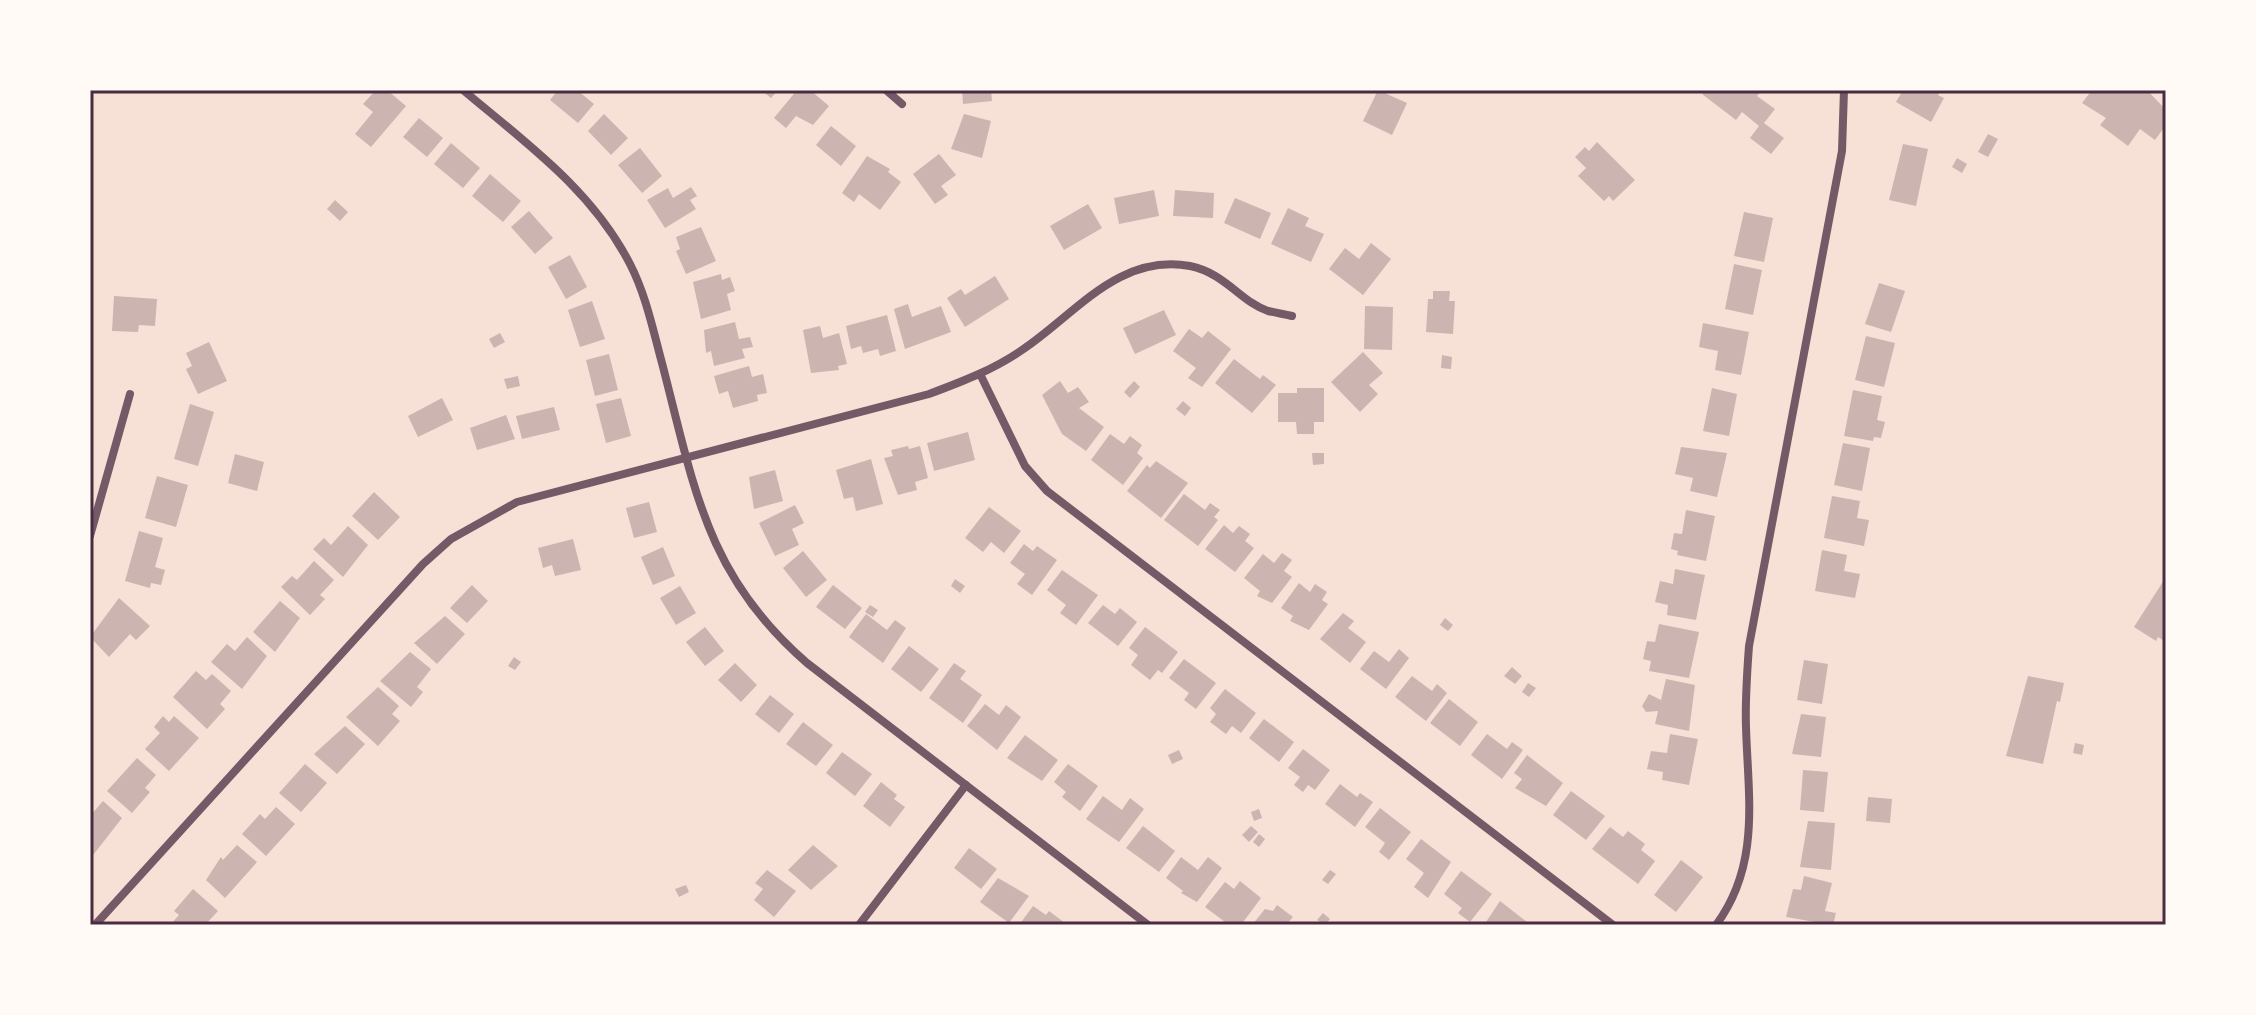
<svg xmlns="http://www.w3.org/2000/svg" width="2256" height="1015" viewBox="0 0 2256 1015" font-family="'Public Sans',sans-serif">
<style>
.building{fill:#ccb4b1}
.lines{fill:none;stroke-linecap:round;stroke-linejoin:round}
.minor{stroke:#755966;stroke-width:8}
.neatline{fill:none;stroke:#4a2c40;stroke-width:3}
</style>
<rect width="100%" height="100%" fill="#f7e1d7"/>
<g class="building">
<polygon points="376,90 387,90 406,106 371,147 355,134 373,112 363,104"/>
<polygon points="558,90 577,90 594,104 578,123 550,100"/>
<polygon points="761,90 778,90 771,98"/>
<polygon points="797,90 810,90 829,106 813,125 796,116 786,128 774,118"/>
<polygon points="962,90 991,90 992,101 963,104"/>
<polygon points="1378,90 1407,103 1392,135 1363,121"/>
<polygon points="1706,90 1762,90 1757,96 1775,109 1764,123 1784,138 1771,154 1750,138 1759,126 1742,112 1736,120 1702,94"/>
<polygon points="1903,90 1941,90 1938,95 1944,98 1931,122 1896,102"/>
<polygon points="2092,90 2147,90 2166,110 2166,125 2155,140 2140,129 2128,146 2100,125 2106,118 2082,103"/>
<polygon points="604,114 628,138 611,155 588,131"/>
<polygon points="964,114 991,121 982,158 951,149"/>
<polygon points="419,118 443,138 427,157 403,137"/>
<polygon points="831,126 856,146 841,166 816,145"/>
<polygon points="1988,134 1998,139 1988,157 1978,152"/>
<polygon points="1597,142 1635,180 1613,201 1609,196 1604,201 1578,176 1586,168 1575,157 1585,147 1589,151"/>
<polygon points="451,143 480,168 463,188 434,164"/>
<polygon points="1903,144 1928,149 1916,206 1889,200"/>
<polygon points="640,148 662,176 642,193 618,165"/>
<polygon points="939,154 956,175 941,186 948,195 935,204 913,174"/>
<polygon points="867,156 890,169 888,172 901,182 880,210 859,194 854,202 842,193"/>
<polygon points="1957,158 1967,164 1962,173 1952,167"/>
<polygon points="490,174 521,201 503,222 472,196"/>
<polygon points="691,187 697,196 690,200 696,209 665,228 647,200 668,188 673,198"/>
<polygon points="1154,190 1159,216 1119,224 1114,198"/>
<polygon points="1175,190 1214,193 1213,218 1173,216"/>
<polygon points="1235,198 1271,213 1260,239 1224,223"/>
<polygon points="335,200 348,212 340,221 327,209"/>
<polygon points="1088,204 1102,228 1064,250 1050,226"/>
<polygon points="1288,208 1309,218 1305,226 1324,234 1311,262 1271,244"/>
<polygon points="529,211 553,238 535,254 511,227"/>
<polygon points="1744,212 1773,218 1764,262 1734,256"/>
<polygon points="701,227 716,261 686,274 676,251 680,249 676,237"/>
<polygon points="1371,243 1391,259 1363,295 1329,269 1345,248 1359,259"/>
<polygon points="570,255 587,287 566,299 548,267"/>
<polygon points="1734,264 1762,270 1753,315 1725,309"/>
<polygon points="721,274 722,280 730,277 735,291 727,294 731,310 701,319 693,282"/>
<polygon points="995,276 1009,299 965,327 947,298 961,289 965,295"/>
<polygon points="1879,283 1905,291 1891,332 1865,324"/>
<polygon points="1433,291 1450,291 1449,301 1455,301 1453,334 1426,332 1428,299 1433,299"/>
<polygon points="114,296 157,299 155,326 139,325 138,332 112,331"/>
<polygon points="592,301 605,339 580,347 568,310"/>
<polygon points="908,304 912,317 941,306 951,332 905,349 894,309"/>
<polygon points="1365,306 1393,307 1392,350 1364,349"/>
<polygon points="1164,310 1176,335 1135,354 1123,328"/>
<polygon points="887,315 896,351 880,356 878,349 863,353 861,346 851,349 846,326"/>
<polygon points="735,322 739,339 750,337 753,347 742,349 745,358 714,366 711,351 706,353 704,330"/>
<polygon points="1703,323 1749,332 1741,375 1715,370 1718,351 1699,347"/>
<polygon points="820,326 823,338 839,333 847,364 838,366 839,370 811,373 803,330"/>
<polygon points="1189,329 1202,338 1208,331 1231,349 1202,387 1188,378 1196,368 1173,351"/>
<polygon points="500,333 505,342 494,348 489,339"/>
<polygon points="1866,336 1895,343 1884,387 1855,380"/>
<polygon points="209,342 227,381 198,394 186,369 192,366 186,353"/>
<polygon points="1363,352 1383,373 1369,385 1378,394 1360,412 1331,382"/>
<polygon points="609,354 618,390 595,396 586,360"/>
<polygon points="1442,355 1452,357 1451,369 1441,368"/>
<polygon points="1234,359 1260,379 1263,375 1276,385 1252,413 1215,383"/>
<polygon points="749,366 752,377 763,374 767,393 757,395 758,401 733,408 728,391 719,394 714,376"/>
<polygon points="518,376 520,386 507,389 504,379"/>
<polygon points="1060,381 1068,393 1078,387 1089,402 1079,408 1104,427 1086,451 1062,434 1042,395"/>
<polygon points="1134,381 1140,387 1130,398 1124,392"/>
<polygon points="1297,388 1324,388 1324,422 1314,422 1314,434 1297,434 1296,422 1278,422 1278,393 1297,393"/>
<polygon points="1712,388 1737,394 1729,436 1703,431"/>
<polygon points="1853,390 1882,396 1877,420 1885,422 1881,438 1874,437 1873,441 1844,436"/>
<polygon points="442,398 453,420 418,437 408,416"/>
<polygon points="621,398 631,436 606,443 596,404"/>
<polygon points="1183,401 1191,408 1185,416 1176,409"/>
<polygon points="190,404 214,412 198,466 174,459"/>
<polygon points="554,407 560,430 522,439 516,416"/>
<polygon points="506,415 515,439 477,450 470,428"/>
<polygon points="968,432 975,460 934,471 927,443"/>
<polygon points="1110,434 1124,444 1130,436 1142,445 1137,453 1143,458 1123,485 1091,460"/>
<polygon points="1843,443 1870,448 1862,491 1834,485"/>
<polygon points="908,446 909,449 920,446 928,478 915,482 917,490 898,495 884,458 893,456 891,450"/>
<polygon points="1681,447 1727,453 1717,497 1690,491 1693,478 1675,474"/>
<polygon points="1312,453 1324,453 1324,464 1313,465"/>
<polygon points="235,454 264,462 257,491 228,483"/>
<polygon points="871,459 883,504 856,511 853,497 844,499 836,470"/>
<polygon points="1156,461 1188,483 1161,518 1127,491 1147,465 1150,468"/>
<polygon points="775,470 783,501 754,509 749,477"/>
<polygon points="157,476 188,485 176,527 145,518"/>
<polygon points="374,492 400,517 378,540 352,516"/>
<polygon points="1184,494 1205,510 1210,503 1220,510 1214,517 1218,520 1198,546 1164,520"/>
<polygon points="1832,496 1860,501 1857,518 1869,520 1864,546 1824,538"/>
<polygon points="649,502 657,532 634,538 626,508"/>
<polygon points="795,505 804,523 792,529 799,545 775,556 759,523"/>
<polygon points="989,507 1021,531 1004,553 991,542 983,552 965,538"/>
<polygon points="1686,510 1715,516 1706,561 1677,555 1678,551 1671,549 1674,533 1682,534"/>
<polygon points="1224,525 1233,533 1239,526 1250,534 1245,541 1254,548 1235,572 1205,549"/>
<polygon points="348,526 368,545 343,577 313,549 324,538 331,545"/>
<polygon points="139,531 163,538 155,567 165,570 161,585 151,583 150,588 125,581"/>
<polygon points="573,539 581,570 555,576 552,565 543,568 538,548"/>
<polygon points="1024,544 1033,551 1037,546 1057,560 1032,595 1017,584 1025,574 1010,563"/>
<polygon points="663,547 675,576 653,585 641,557"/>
<polygon points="1822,550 1847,555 1844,571 1860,574 1855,598 1815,591"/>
<polygon points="803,551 827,580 806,597 783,568"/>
<polygon points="1282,553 1292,560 1284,571 1292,577 1272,603 1257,596 1260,591 1244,578 1263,554 1274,563"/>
<polygon points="314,561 334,580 320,595 325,599 310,615 281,587 292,576 297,580"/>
<polygon points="1675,569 1705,575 1696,620 1667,615 1668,605 1655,602 1660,581 1673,584"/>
<polygon points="1062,570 1098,595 1076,625 1060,613 1066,605 1047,590"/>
<polygon points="955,579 965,586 960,593 951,586"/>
<polygon points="2164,580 2166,639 2164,641 2158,637 2156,641 2134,627"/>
<polygon points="1299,583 1310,592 1315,584 1327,592 1322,600 1328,604 1309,630 1290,621 1293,616 1281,608"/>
<polygon points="472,585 488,601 467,623 450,608"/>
<polygon points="833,585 862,608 845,629 816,607"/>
<polygon points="680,586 696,613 676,625 660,598"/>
<polygon points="119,598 150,626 136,640 130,634 109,657 90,637"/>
<polygon points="280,601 300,618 275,652 253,632"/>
<polygon points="870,605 878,610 873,617 865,612"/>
<polygon points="1103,605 1115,614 1120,608 1137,622 1118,646 1088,623"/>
<polygon points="1343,613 1354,621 1348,628 1366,642 1350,663 1320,639"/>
<polygon points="866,614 887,630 895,620 906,628 883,663 849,637"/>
<polygon points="445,616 465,634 437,664 414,643"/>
<polygon points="1445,618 1453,625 1448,631 1440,625"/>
<polygon points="1659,624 1699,632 1689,678 1649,671 1651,661 1643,659 1647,641 1655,642"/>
<polygon points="705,627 724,651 705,666 686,642"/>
<polygon points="1145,627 1178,652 1162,673 1158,670 1150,680 1131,665 1138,655 1129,648"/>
<polygon points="247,637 267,656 242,689 211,662 227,644 235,651"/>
<polygon points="909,646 939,669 921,692 891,669"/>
<polygon points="1399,649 1409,658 1386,689 1360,669 1374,651 1389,662"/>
<polygon points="410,652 431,669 417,687 423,692 411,707 380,681"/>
<polygon points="514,657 521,662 515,670 508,666"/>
<polygon points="1184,659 1216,683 1196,709 1184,700 1189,693 1169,678"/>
<polygon points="1804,660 1828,664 1822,704 1797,700"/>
<polygon points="735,663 757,685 741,702 718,680"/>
<polygon points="954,663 966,671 960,679 982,695 963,723 929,698"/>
<polygon points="1512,667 1522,676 1515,684 1504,676"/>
<polygon points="196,671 206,680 212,674 231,691 220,704 225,709 207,729 173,697"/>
<polygon points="1412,676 1432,691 1437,684 1447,693 1426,721 1395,697"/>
<polygon points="2028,676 2064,683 2060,702 2057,701 2043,764 2006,756"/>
<polygon points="1666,679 1695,685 1689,731 1655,724 1658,711 1646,712 1642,706 1649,694 1661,700"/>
<polygon points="1528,683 1536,688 1529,697 1522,692"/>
<polygon points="378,687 399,706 392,714 400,721 378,746 346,717"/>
<polygon points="1225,689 1256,713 1241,733 1232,726 1226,734 1210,722 1216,714 1210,708"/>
<polygon points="770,695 794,714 779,733 755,714"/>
<polygon points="1449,699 1478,722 1460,746 1430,723"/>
<polygon points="985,704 999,715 1006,705 1021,717 997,750 967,726"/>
<polygon points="1801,714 1826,717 1821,757 1792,754"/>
<polygon points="163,716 169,722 174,716 199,738 169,771 145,749 160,733 154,727"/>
<polygon points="1264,719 1294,742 1279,762 1249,738"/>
<polygon points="803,722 833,745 816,766 786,744"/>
<polygon points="345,726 365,744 337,774 314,754"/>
<polygon points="1487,734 1507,749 1512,742 1523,750 1502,779 1471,755"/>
<polygon points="1670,734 1698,739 1689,785 1662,780 1663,772 1647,769 1651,751 1667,753"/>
<polygon points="1025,735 1058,760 1042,781 1007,758"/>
<polygon points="2075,743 2084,745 2082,755 2073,753"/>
<polygon points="1303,749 1330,770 1315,790 1308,785 1303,792 1294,785 1300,777 1288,768"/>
<polygon points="1179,750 1183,759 1172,764 1168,755"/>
<polygon points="842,752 872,774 855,796 826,773"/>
<polygon points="1527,755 1563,783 1546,806 1515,788 1522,779 1514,773"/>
<polygon points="137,758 156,775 145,788 150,792 132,813 107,791"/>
<polygon points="305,764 327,783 301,812 279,793"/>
<polygon points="1068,764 1098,786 1080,811 1062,797 1066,792 1054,782"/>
<polygon points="1803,770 1828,772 1824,812 1800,810"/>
<polygon points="881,782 897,795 894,799 905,807 890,827 863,806"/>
<polygon points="1340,784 1357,797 1360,793 1373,802 1355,827 1325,804"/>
<polygon points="1571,791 1605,816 1586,840 1553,815"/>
<polygon points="1103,796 1122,810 1130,798 1144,809 1119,842 1086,819"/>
<polygon points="1868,797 1892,799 1890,823 1866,821"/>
<polygon points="103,801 122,818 90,859 90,816"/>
<polygon points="276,807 295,824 266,856 242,834 260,814 265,819"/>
<polygon points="1380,808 1411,832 1389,860 1379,852 1385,843 1365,827"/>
<polygon points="1259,809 1262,818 1254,821 1251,812"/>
<polygon points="1808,821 1835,823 1831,870 1800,867"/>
<polygon points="1143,826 1175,851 1159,872 1126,848"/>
<polygon points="1251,826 1258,832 1249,842 1242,835"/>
<polygon points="1610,827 1623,837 1628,831 1645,844 1641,850 1655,861 1638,884 1592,849"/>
<polygon points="1259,834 1265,839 1259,847 1253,842"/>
<polygon points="1421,839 1451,862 1428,898 1414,887 1424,873 1406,859"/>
<polygon points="237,845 257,862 225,898 206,880 221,857 223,860"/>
<polygon points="813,845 838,866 811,890 788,870"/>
<polygon points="969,848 997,869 981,889 954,868"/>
<polygon points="1181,857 1198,870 1208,857 1222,868 1197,902 1181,893 1183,891 1166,878"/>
<polygon points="1681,860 1703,877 1676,912 1654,895"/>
<polygon points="767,870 796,891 774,917 754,900 763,889 755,883"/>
<polygon points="1330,870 1336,874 1328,884 1322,880"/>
<polygon points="1461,871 1492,894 1470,922 1458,913 1462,908 1444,894"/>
<polygon points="1804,876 1832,883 1825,911 1836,913 1833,925 1786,917 1793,889 1801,890"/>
<polygon points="998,878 1029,896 1009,923 980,902"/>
<polygon points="1240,881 1261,898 1241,925 1229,925 1205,907 1225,882 1234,889"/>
<polygon points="686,885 689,892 679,897 675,889"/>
<polygon points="193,889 218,911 205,925 170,925 179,915 174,911"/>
<polygon points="1500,901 1531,925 1484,925"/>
<polygon points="1277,905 1293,917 1286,925 1252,925 1265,909 1273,911"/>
<polygon points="1033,906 1046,915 1049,911 1065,923 1019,925"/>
<polygon points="1323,913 1330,919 1325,925 1317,920"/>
</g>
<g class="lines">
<g class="minor">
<path d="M 463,90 C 526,143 592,190 630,264 C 646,295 653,330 662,363 C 694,486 706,576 807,663 L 1148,925"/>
<polyline points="886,90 902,104"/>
<polyline points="980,374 1025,466 1047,491 1613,925"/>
<polyline points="90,536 130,394"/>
<path d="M 95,925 L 423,564 L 451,539 L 517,502 L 929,394 C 961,382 993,370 1022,350 C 1075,315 1118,253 1190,266 C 1225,273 1241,302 1268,311 C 1276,313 1284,314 1292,316"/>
<polyline points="859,925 966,785"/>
<path d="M 1716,925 C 1761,864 1748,797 1746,727 C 1745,700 1747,673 1749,646 L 1842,151 L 1844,90"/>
</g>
</g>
<rect width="2256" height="1015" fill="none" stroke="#fffaf5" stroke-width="184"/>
<rect x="92" y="92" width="2072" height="831" class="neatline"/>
</svg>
